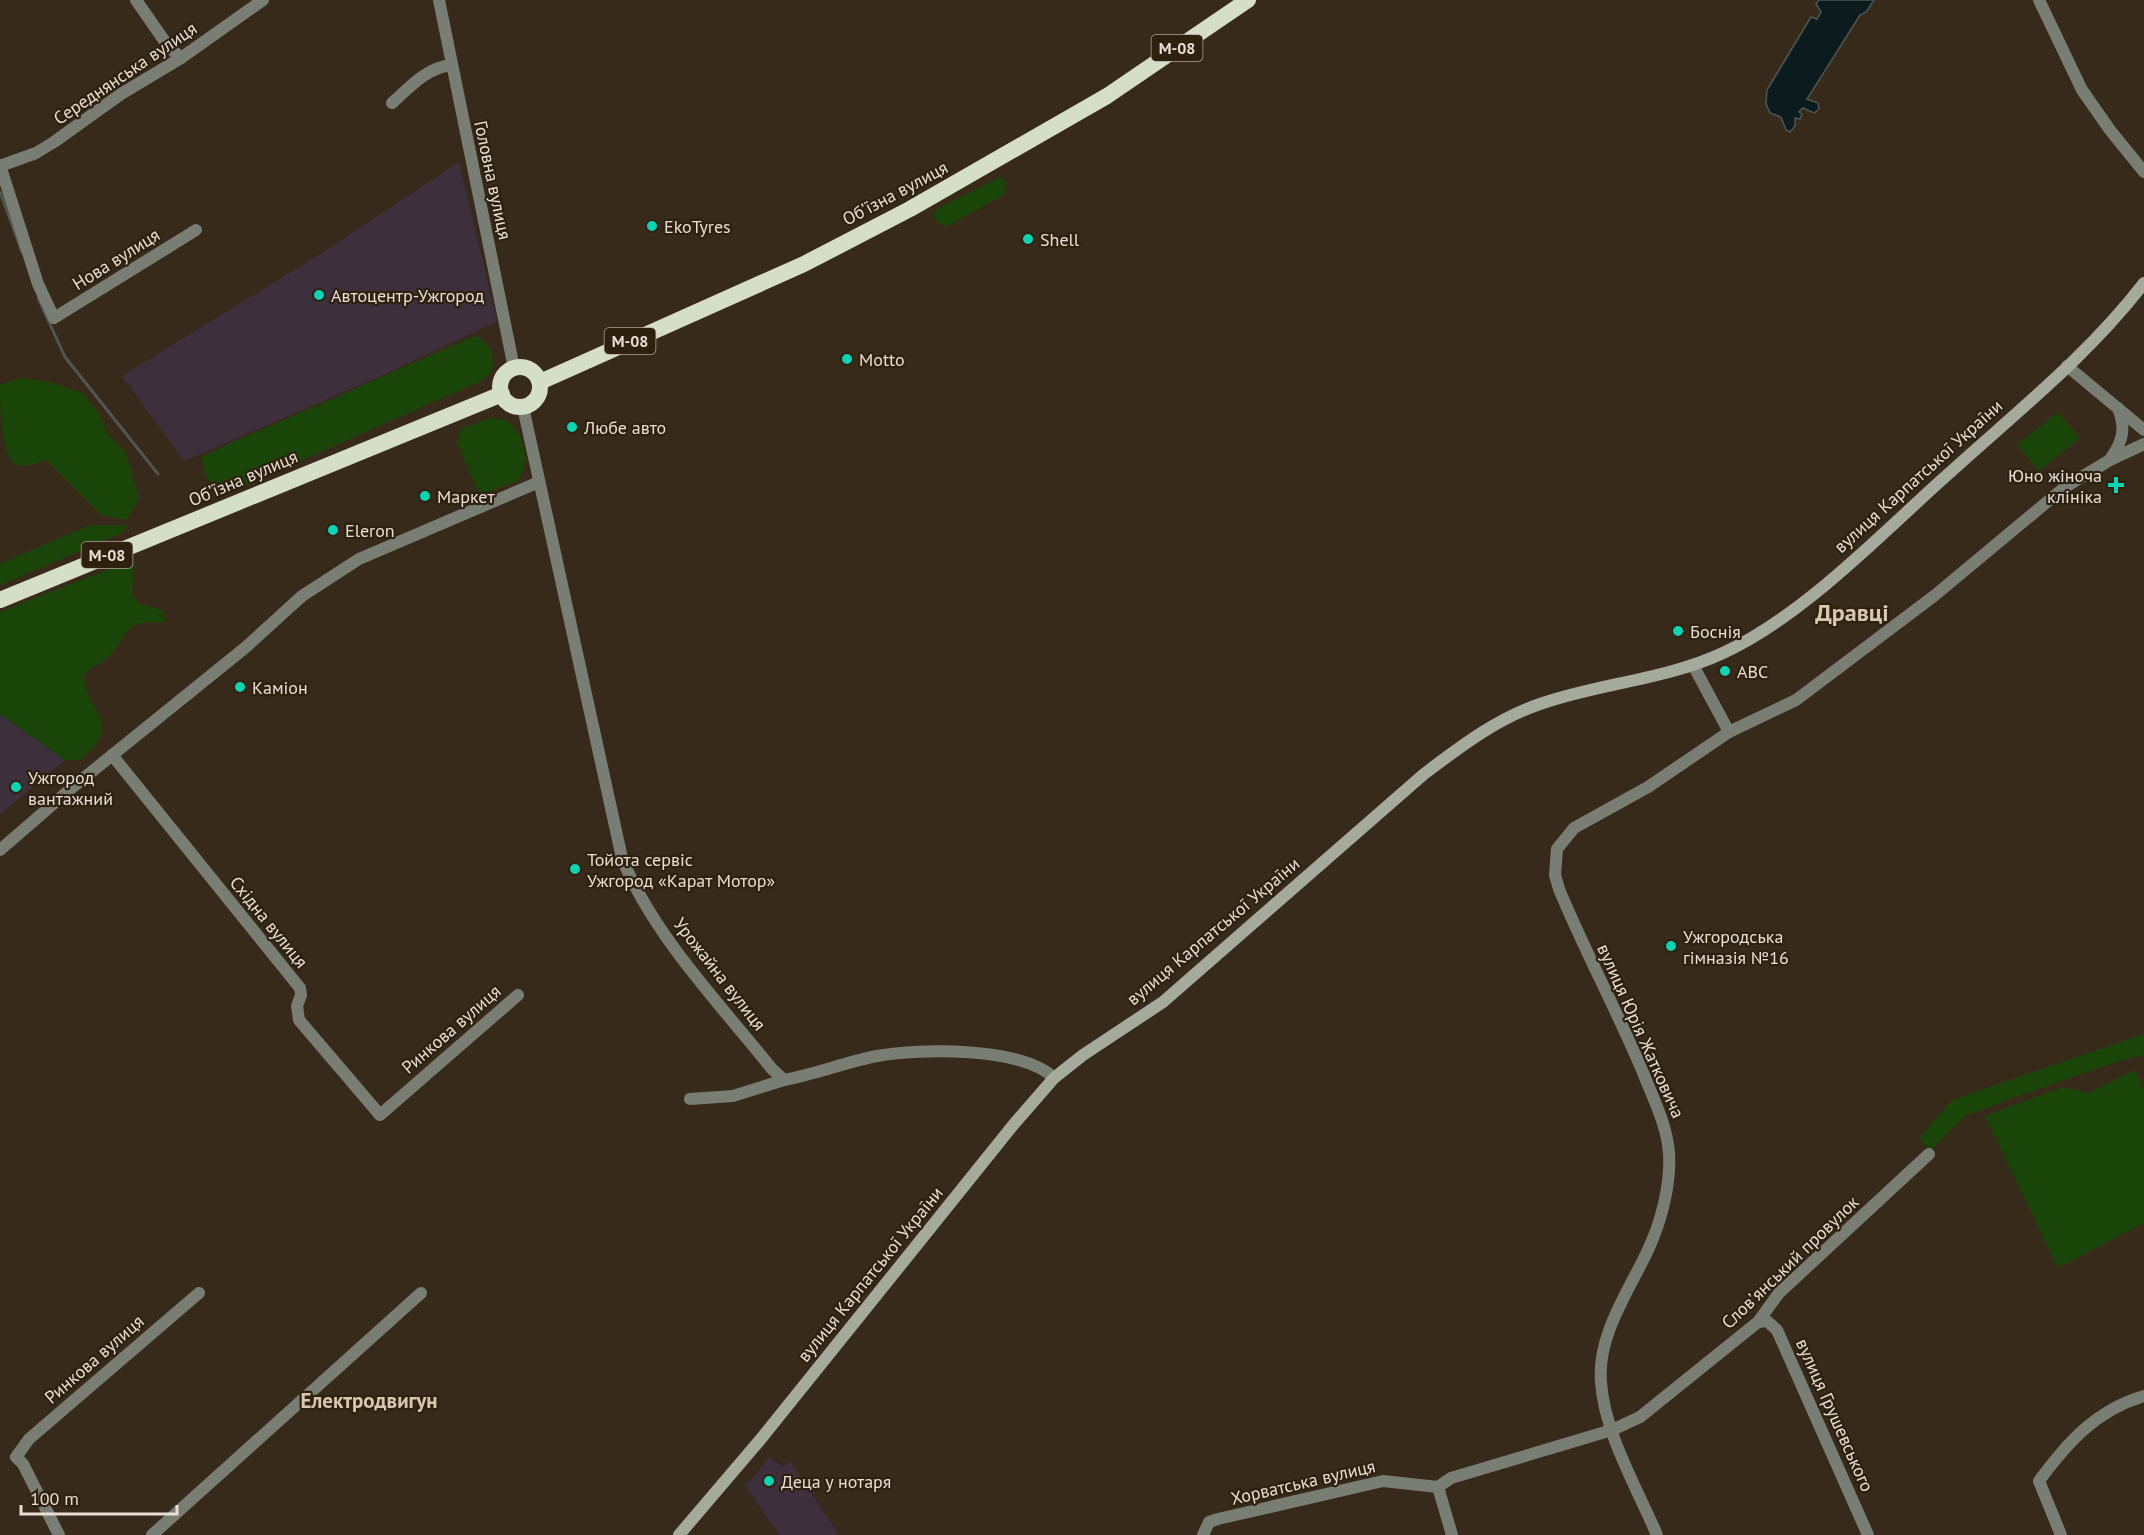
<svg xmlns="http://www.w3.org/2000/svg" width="2144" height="1535" viewBox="0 0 2144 1535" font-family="'PT Sans',sans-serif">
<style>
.commercial{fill:#3e2f3c}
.green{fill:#1a4508}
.water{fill:#0c1b1d;stroke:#4e5654;stroke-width:1.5}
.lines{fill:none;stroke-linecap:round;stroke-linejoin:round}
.stream{stroke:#4e5654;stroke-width:3}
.minor{stroke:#797e74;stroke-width:12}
.tertiary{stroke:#797e74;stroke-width:12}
.secondary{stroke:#a5ab9c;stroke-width:12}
.trunk{stroke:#d5dfc8;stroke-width:16}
.poi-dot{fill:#09d5b5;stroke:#2e2110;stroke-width:2}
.labels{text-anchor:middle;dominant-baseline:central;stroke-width:4.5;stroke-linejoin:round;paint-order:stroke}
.shield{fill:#2e2110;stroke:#b0a599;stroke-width:1.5}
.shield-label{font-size:16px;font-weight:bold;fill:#e8ded4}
.street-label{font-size:18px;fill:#e8ded4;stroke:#2e2110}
.poi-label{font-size:18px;fill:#e8ded4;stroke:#2e2110;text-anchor:start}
.quarter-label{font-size:21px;font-weight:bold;fill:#d8c6b2;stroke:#2e2110}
.district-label{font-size:24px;font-weight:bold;fill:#d8c6b2;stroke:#2e2110}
</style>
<rect width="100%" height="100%" fill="#382a1a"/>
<g class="commercial">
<polygon points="459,162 497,321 385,374 184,461 122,376 325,251"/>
<polygon points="0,714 65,760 0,814"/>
<polygon points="769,1457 783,1467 790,1461 839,1535 779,1535 744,1484 751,1480"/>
</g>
<g class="green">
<polygon points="1000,177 1006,181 1005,194 946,227 935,220 934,213 937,209"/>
<path d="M 475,336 C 491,345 496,355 491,373 L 481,381 L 239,488 C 215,494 203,480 202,456 Z"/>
<path d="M 20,378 L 45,381 L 82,393 L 98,412 L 108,435 L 126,452 L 139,499 L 126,520 L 101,515 L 46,460 C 39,462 30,466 23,466 C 0,468 0,404 0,385 Z"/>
<polygon points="2058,412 2080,438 2039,471 2017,445"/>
<path d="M 490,418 C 498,419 507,419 513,426 C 526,440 531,466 517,481 L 480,495 L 456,441 L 460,435 L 460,429 Z"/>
<polygon points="90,525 126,525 124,532 0,585 0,564"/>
<path d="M 129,561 L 135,563 L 132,594 L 138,603 L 163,611 L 165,623 C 121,617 131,636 106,659 C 99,665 89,667 84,676 C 88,717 126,721 80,760 L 65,760 L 0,714 L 0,612 Z"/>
<polygon points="2144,1034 2144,1054 2095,1069 1966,1115 1932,1149 1925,1146 1920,1137 1952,1100"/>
<polygon points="2135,1070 2144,1091 2144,1223 2058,1268 1985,1116 2063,1087 2088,1093"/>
</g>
<polygon class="water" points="1819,0 1874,0 1866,12 1860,15 1807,99 1818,103 1819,109 1814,113 1803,108 1799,112 1802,114 1800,119 1795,118 1795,126 1790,132 1786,130 1781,117 1770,113 1766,104 1767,90 1811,17 1817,19 1821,12 1816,4"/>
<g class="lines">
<g class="stream">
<polyline points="0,192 22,252"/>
<polyline points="38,298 65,357 158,474"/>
</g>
<g class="minor">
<polyline points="136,0 168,46 181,58"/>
<polyline points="2039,0 2082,90 2110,130 2144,172"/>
<path d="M 392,103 C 410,87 426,68 451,65"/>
<polyline points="0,165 38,284 54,318 196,230"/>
<polyline points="0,166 36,153 54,142 121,94 181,58 263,0"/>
<polyline points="112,755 300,988 301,995 297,1006 299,1020 380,1115 518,995"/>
<polyline points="690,1099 733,1096 784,1080"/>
<polyline points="1758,1322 1767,1321 1777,1330 1868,1535"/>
<polyline points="1438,1487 1452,1535"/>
<polyline points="59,1535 23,1464 16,1457 29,1439 199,1293"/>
<polyline points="152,1535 421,1293"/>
<polyline points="1203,1535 1209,1522 1218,1519 1383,1481 1438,1487 1451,1478 1612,1430 1640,1417 1758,1322 1779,1293 1929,1154"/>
<path d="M 2061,1535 L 2039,1481 C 2067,1443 2096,1410 2144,1396"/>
</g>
<g class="tertiary">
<polyline points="439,0 514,368"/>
<polyline points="2067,366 2144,430"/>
<path d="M 523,407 L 622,858 C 653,935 720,1004 772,1069 L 784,1080 C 816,1074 846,1062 877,1056 C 920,1048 1023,1047 1054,1078"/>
<path d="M 2111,458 C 2123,441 2126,428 2118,408"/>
<polyline points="1693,665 1729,732"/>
<polyline points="0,850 74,786 246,647 302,596 359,559 539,482"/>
<path d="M 1657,1535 C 1637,1488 1604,1432 1601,1382 C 1597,1335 1629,1291 1648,1250 C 1661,1222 1671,1185 1669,1153 C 1667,1126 1654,1100 1644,1075 C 1618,1012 1585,952 1559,889 L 1555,875 L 1557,849 L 1574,828 L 1648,787 L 1729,732 L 1796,700 L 1934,596 L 2065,487 L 2110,460 L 2144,444"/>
</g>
<path class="secondary" d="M 679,1535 L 760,1440 L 1014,1124 L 1054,1078 L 1083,1055 L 1163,1002 L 1424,774 C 1460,747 1496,719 1540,704 C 1600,683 1665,680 1723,653 C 1802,617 1881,534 1946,476 C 2014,414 2088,356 2144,283"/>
<g class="trunk">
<circle cx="520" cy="387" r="20"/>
<polyline points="540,382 804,264 910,209 1107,96 1248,0"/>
<polyline points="0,600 502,394"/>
</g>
</g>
<g class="poi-dot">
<circle cx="652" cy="226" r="6"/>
<circle cx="1028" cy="239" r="6"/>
<circle cx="319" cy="295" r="6"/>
<circle cx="847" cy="359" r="6"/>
<circle cx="572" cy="427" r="6"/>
<path d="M2113 476h6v6h6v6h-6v6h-6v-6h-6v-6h6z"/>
<circle cx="425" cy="496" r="6"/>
<circle cx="333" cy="530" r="6"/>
<circle cx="1678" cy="631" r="6"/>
<circle cx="1725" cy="671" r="6"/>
<circle cx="240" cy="687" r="6"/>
<circle cx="16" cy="787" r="6"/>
<circle cx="575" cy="869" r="6"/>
<circle cx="1671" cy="946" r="6"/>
<circle cx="769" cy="1481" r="6"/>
</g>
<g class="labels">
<g class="shield">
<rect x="1151.5" y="35" width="51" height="26" rx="4.5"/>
<rect x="604.5" y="328" width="51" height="26" rx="4.5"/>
<rect x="81.5" y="542" width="51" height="26" rx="4.5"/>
</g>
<g class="shield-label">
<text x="1177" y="48">М-08</text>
<text x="630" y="341">М-08</text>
<text x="107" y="555">М-08</text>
</g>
<g class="street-label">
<text transform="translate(125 73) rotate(-34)">Середнянська вулиця</text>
<text transform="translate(493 180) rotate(78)">Головна вулиця</text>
<text transform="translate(895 193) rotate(-28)">Обʼїзна вулиця</text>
<text transform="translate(116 259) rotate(-32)">Нова вулиця</text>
<text transform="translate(1918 476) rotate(-42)">вулиця Карпатської України</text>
<text transform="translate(243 478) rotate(-23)">Обʼїзна вулиця</text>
<text transform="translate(269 922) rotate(51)">Східна вулиця</text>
<text transform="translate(1213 931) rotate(-40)">вулиця Карпатської України</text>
<text transform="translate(720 974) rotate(52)">Урожайна вулиця</text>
<text transform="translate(451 1029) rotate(-41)">Ринкова вулиця</text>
<text transform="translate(1641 1031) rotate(66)">вулиця Юрія Жатковича</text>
<text transform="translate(1790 1262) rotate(-44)">Словʼянський провулок</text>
<text transform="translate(870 1274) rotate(-51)">вулиця Карпатської України</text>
<text transform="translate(94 1359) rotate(-41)">Ринкова вулиця</text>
<text transform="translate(1835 1415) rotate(66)">вулиця Грушевського</text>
<text transform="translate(1303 1482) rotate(-13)">Хорватська вулиця</text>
</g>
<g class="poi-label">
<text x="664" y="226">EkoTyres</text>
<text x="1040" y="239">Shell</text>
<text x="331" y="295">Автоцентр-Ужгород</text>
<text x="859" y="359">Motto</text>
<text x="584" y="427">Любе авто</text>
<text x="2102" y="475" text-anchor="end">Юно жіноча<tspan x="2102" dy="21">клініка</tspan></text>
<text x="437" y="496">Маркет</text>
<text x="345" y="530">Eleron</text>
<text x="1690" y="631">Боснія</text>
<text x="1737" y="671">ABC</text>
<text x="252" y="687">Каміон</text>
<text x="28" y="777">Ужгород<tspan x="28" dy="21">вантажний</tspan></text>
<text x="587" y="859">Тойота сервіс<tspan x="587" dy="21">Ужгород «Карат Мотор»</tspan></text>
<text x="1683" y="936">Ужгородська<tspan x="1683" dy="21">гімназія №16</tspan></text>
<text x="781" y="1481">Деца у нотаря</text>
</g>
<g class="quarter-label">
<text x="369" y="1400">Електродвигун</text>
</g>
<g class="district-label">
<text x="1852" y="612">Дравці</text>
</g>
</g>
<path d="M21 1505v9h156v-9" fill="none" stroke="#e8ded4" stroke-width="3"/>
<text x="30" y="1505" font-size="18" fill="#e8ded4" stroke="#2e2110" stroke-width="4.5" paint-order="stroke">100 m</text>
</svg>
